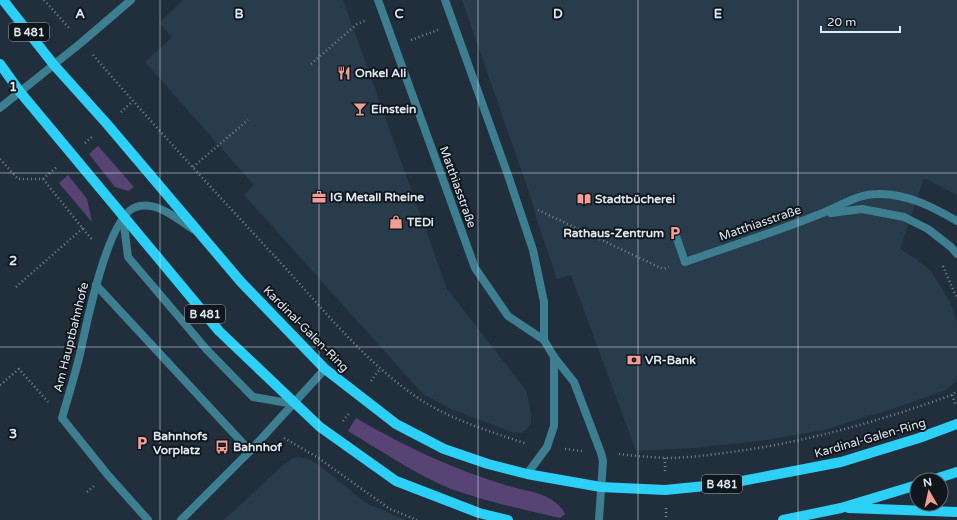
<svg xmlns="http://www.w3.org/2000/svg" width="957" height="520" viewBox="0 0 957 520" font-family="'Varela Round',sans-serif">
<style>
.built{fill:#283c4c}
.green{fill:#574474}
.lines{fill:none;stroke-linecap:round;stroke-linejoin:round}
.path{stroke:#79848f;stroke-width:2.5;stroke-dasharray:1 3;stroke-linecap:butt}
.service{stroke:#3e7e91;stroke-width:8}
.minor{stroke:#3e7e91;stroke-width:8}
.primary{stroke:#2ccff5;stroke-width:10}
.grid{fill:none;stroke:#dfe8f0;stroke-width:1;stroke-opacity:0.55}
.labels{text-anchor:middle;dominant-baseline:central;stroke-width:4;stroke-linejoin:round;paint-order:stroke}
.shield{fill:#10161c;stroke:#a1a9b0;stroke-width:1}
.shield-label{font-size:11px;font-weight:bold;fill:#dfe8f0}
.poi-label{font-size:12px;font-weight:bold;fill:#dfe8f0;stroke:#10161c;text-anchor:start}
.street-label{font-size:12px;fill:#dfe8f0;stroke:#10161c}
.grid-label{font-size:13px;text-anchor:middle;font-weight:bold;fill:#dfe8f0;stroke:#10161c;stroke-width:4;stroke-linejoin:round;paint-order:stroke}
</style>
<rect width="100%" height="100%" fill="#212f3c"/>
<g class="built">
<polygon points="183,0 343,0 447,289 526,390 531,413 531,423 527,429 521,433 512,432 451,409 423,394 244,195 254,185 145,62 172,37 159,23"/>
<polygon points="462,0 957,0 957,195 924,178 900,249 916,259 931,271 950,302 957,322 957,377 955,382 946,390 895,408 824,430 767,440 695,448 636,451 571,275 557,279 536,217 532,201"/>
<polygon points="298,457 309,459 319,465 366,503 405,520 224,520 281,467 293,458"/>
</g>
<g class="green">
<polygon points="98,146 134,187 128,191 115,187 89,154"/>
<polygon points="68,175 87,199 92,222 59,183"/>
<path d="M 356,418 C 405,447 457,471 512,487 C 531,492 555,494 565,514 L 560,518 C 525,510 488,502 454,490 C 420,477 380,450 348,431 Z"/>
</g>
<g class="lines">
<g class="path">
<polyline points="44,0 70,29"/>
<polyline points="411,40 438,30"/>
<path d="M 93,55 C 154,126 217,194 280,262 C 323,309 365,362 418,398 C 451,420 489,431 527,444"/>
<polyline points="311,64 357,24 367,20"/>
<polyline points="121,112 133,101"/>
<polyline points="85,143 93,136"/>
<polyline points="0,159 18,179 43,179 58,166"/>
<polyline points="193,167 248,120"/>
<polyline points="43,179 93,241"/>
<polyline points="538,210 663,269 669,267"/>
<polyline points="943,266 957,299"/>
<polyline points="16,287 83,228"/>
<polyline points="371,381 380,369"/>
<polyline points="0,385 19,369 48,402"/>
<polyline points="952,395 956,406"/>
<polyline points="343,421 350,412"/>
<polyline points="284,438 317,457 390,509 417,520"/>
<polyline points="565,449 582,451"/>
<path d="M 619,454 C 634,456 649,457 665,458 C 687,458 709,455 731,452 C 807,442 880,421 952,395 L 957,391"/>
<polyline points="665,458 665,471"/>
<polyline points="87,492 94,486"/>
<polyline points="666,508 666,520"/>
</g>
<g class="service">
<polyline points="445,0 509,178 533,250 544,302 544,340"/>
<polyline points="123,217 128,257 207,350 253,397 294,404"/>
<polyline points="675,233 685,262"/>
<polyline points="96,285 250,451"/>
</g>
<g class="minor">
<polyline points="378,0 475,268 508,316 544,340 554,357 574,382 601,453 603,461 599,520"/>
<polyline points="0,108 82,42 131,0"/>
<polyline points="831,213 862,209 904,217 928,229 951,247 957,254"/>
<path d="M 685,262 C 730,246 776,232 820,214 C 839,207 857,194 877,194 C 906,193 933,207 957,221"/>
<polyline points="527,474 547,447 554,426 554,357"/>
<path d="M 148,520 L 107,474 L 62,418 C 68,397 75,375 80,354 C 86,326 108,215 136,207 C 156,200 177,219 193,229"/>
<polyline points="181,520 250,451 325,369"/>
</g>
<g class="primary">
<polyline points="3,0 54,65 107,124 241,282 325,369 396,424 444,449 488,464 527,474 601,487 665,490 726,484 841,462 919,438 957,424"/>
<polyline points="0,64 20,92 219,331 320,427 396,481 479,513 508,520"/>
<polyline points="932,480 957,472"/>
<polyline points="849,508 957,512"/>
<polyline points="783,520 841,508 917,485"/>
</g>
</g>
<path class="grid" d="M 160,0 L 160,520M 319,0 L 319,520M 478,0 L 478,520M 638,0 L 638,520M 798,0 L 798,520M 0,173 L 957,173M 0,347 L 957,347"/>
<defs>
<g id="restaurant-bare" transform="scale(1.08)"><path d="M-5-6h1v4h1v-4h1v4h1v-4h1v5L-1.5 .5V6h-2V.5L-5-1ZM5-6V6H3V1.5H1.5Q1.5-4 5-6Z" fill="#f59c95" stroke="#10161c" stroke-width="2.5" paint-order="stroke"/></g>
<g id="bar-bare" transform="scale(1.08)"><path d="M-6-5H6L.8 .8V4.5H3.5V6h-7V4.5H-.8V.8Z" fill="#f59c95" stroke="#10161c" stroke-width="2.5" paint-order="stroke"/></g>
<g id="office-bare" transform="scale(1.08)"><path d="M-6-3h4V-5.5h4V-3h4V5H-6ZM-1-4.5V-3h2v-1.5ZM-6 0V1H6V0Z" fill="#f59c95" stroke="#10161c" stroke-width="2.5" paint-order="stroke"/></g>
<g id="library-bare" transform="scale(1.08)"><path d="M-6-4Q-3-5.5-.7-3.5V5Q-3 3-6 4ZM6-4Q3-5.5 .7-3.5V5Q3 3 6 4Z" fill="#f59c95" stroke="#10161c" stroke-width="2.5" paint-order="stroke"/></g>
<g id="shop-bare" transform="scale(1.08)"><path d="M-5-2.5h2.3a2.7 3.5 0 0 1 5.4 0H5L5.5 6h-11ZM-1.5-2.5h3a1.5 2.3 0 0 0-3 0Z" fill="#f59c95" stroke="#10161c" stroke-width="2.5" paint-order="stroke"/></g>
<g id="parking-bare" transform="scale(1.08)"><path d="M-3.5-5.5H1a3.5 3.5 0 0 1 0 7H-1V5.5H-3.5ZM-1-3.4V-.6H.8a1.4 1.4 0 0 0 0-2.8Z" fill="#f59c95" stroke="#10161c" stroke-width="2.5" paint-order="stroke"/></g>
<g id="bank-bare" transform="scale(1.08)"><path d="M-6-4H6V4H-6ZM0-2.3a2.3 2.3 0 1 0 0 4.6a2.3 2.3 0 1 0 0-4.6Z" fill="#f59c95" stroke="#10161c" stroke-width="2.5" paint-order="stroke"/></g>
<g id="bus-bare" transform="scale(1.08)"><path d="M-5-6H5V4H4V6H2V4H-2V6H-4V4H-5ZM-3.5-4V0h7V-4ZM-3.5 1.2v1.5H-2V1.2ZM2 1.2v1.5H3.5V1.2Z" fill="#f59c95" stroke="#10161c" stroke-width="2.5" paint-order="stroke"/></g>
</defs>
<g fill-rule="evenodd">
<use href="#restaurant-bare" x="344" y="73"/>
<use href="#bar-bare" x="360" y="109"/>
<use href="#office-bare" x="319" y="197"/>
<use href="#library-bare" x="584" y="199"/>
<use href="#shop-bare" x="396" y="222"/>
<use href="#parking-bare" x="675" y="233"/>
<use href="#bank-bare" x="634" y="360"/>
<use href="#parking-bare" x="142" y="443"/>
<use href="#bus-bare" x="222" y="447"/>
</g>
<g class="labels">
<g class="shield">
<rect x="9" y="23" width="40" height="18" rx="3"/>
<rect x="185" y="305" width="40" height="18" rx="3"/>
<rect x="702" y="475" width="40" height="18" rx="3"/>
</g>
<g class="shield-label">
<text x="29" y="32">B 481</text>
<text x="205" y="314">B 481</text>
<text x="722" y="484">B 481</text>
</g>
<g class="poi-label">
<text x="355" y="73">Onkel Ali</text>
<text x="371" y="109">Einstein</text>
<text x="330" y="197">IG Metall Rheine</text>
<text x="595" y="199">Stadtbücherei</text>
<text x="407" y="222">TEDi</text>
<text x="664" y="233" text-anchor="end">Rathaus-Zentrum</text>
<text x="645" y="360">VR-Bank</text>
<text x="153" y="436">Bahnhofs<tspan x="153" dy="14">Vorplatz</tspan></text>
<text x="233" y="447">Bahnhof</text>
</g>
<g class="street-label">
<text transform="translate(458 187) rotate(70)">Matthiasstraße</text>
<text transform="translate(760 223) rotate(-19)">Matthiasstraße</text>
<text transform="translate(306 329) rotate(45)">Kardinal-Galen-Ring</text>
<text transform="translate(71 337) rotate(-76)">Am Hauptbahnhofe</text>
<text transform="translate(870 438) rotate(-16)">Kardinal-Galen-Ring</text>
</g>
</g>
<g class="grid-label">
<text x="80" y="18">A</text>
<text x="239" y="18">B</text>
<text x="399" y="18">C</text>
<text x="558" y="18">D</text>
<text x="718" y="18">E</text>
<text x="13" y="91">1</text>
<text x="13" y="265">2</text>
<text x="13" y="438">3</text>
</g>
<g transform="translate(929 492) rotate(351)"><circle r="19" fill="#10161c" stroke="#636a71"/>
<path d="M0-3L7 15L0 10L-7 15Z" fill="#f59c95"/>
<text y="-6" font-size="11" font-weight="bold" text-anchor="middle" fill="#dfe8f0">N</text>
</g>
<path d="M821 26v6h79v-6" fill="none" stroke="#dfe8f0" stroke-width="2"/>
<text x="827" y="26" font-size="12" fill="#dfe8f0" stroke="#10161c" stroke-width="3" paint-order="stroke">20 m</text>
</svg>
